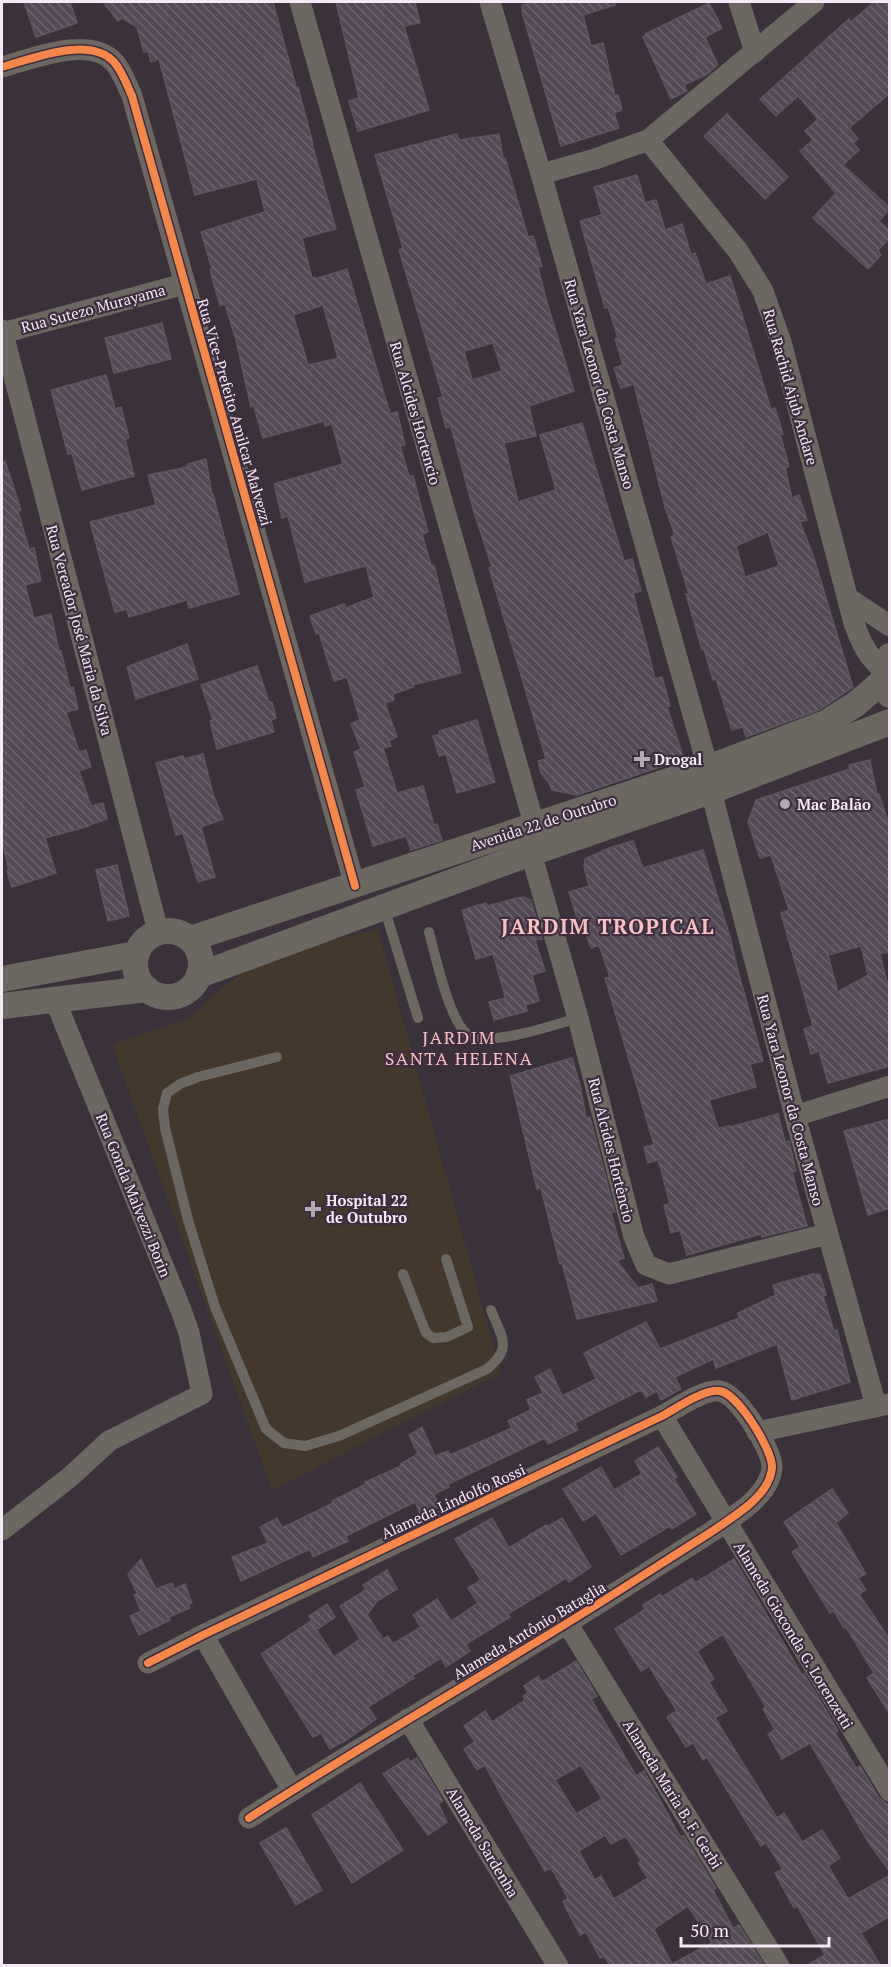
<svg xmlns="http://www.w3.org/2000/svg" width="891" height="1967" viewBox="0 0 891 1967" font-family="'PT Serif',serif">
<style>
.medical{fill:#44382d}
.building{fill:url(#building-back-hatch);stroke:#5c555e;stroke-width:1.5;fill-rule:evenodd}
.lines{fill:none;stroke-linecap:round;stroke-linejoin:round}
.service{stroke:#6d6762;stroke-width:10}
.minor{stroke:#6d6762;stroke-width:21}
.tertiary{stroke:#6d6762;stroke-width:26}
.cycleway-casing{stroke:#3e2d3f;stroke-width:11}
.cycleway{stroke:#f5874c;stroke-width:8}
.poi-dot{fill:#b3a9b3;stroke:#3e2d3f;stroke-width:2}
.labels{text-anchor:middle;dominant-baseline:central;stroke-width:4.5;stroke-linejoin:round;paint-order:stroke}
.street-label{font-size:15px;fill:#f4e9f4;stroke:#3e2d3f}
.poi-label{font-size:15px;font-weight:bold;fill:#f4e9f4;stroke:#3e2d3f;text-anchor:start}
.quarter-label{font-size:18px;letter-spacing:1.5px;fill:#f5c1c1;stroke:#3e2d3f}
.district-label{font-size:21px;font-weight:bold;letter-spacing:1.5px;fill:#f5c1c1;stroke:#3e2d3f}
</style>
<defs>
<pattern id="building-back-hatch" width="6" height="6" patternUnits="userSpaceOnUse" patternTransform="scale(1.5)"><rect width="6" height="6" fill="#544a57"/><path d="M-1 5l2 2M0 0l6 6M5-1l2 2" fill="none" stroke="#6d6470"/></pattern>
</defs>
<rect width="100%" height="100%" fill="#3a313b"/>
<polygon class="medical" points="378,930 501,1373 272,1490 112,1044 189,1019 215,994 243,972 292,948"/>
<g class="building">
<polygon points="24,2 70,2 77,23 36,37"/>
<path d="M 103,2 L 273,2 L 296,87 L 298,87 L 313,144 L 312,144 L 336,229 L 302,238 L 312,278 L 315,277 L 315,279 L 347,269 L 390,414 L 397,412 L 405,445 L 400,446 L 409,476 L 413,476 L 428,532 L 422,534 L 431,565 L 434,565 L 461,673 L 412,685 L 413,687 L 393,694 L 394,700 L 385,703 L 397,737 L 389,741 L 391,746 L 383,748 L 397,793 L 423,786 L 434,825 L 437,824 L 442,840 L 411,850 L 406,836 L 373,846 L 356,790 L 365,787 L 354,752 L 361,749 L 351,724 L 360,720 L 347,677 L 334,681 L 319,633 L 316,634 L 310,616 L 344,604 L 346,608 L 374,597 L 366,566 L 305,582 L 288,516 L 282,518 L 274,484 L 343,464 L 332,424 L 325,426 L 324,421 L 263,438 L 253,404 L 251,407 L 236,340 L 225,304 L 220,306 L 210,270 L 212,269 L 201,232 L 265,212 L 257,179 L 195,195 L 159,59 L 151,62 L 148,51 L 144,52 L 137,27 L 122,18 L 118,21 ZM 323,305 L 338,358 L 308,365 L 293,315 Z"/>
<polygon points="336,2 415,2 420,23 404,26 429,110 358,131 349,101 359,98"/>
<polygon points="533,2 615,2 615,5 583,15 591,46 603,43 615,96 618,95 622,110 614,113 619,128 561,146 522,12 522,5"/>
<polygon points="874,2 890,2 889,94 849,128 858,139 853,143 859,150 843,165 890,208 879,221 890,231 890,238 878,250 881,255 868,269 813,218 836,193 800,151 813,140 805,131 818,119 798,96 776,116 760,99 849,19 851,22"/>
<polygon points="709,3 722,28 705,37 718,65 707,74 684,85 687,91 671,99 643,37 646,36 645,34"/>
<polygon points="727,114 788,177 765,199 704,136"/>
<path d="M 457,134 L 459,140 L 499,134 L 503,158 L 505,158 L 528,237 L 533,236 L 542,266 L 538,267 L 546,299 L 574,391 L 529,406 L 536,436 L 504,443 L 518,502 L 556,490 L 540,435 L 582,423 L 624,561 L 632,559 L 641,591 L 633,593 L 648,650 L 655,679 L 662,677 L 670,706 L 667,707 L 684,759 L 577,795 L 552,790 L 549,783 L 541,773 L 538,761 L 546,759 L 489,568 L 492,567 L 474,512 L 451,427 L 446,428 L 438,398 L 443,397 L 399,250 L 403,248 L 375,155 ZM 493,343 L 502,371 L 472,380 L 464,351 Z"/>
<path d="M 637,175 L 645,203 L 656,200 L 665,230 L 682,224 L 691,255 L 695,253 L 706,284 L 730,276 L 771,409 L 775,408 L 783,434 L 780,434 L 789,466 L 785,468 L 792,498 L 799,495 L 807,520 L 800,522 L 813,555 L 853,687 L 819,710 L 746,737 L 743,727 L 732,730 L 716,679 L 713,680 L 704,649 L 702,650 L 686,594 L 689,594 L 671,537 L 675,535 L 665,507 L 634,384 L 621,388 L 614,368 L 623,365 L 615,339 L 618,338 L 608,307 L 605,308 L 580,221 L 602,215 L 594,187 ZM 768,532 L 779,566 L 745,577 L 736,546 Z"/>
<polygon points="162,323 171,359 114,373 105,338"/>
<polygon points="106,375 115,409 121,407 129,438 125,439 134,476 82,490 72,453 68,454 51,390"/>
<polygon points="206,459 212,495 213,494 239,594 189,608 187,600 129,617 127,609 115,612 90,522 156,505 148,475 187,467 188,464"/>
<polygon points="5,461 21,510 18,511 29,549 34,548 41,581 25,585 34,618 51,614 59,651 61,651 70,688 73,687 78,709 66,712 79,752 86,750 91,767 79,771 91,806 103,803 107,819 89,825 89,826 45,838 56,873 12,887 7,871 9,870 2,841 2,462"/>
<polygon points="187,644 198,679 136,699 127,667"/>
<polygon points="257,666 269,702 272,702 276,718 271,720 274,732 217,749 210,721 213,720 201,685"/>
<polygon points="477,720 495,782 457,793 446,754 439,756 433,736 440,734 439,731"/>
<polygon points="203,754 213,794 223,819 201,827 215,877 198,882 183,833 176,835 156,763 183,756 184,759"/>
<path d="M 870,760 L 877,795 L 879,794 L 890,828 L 890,952 L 880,954 L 890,994 L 890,1066 L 828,1083 L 819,1051 L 811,1054 L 804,1029 L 813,1026 L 781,913 L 789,910 L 771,855 L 760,858 L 748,822 L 756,800 L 850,769 L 849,765 ZM 861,946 L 868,975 L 838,992 L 828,955 Z"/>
<polygon points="633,841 643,868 703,850 730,937 738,971 763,1061 750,1064 756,1087 709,1100 718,1128 730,1126 730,1127 778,1114 785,1142 789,1141 791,1149 796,1171 792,1172 807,1226 762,1237 761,1234 687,1255 680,1230 671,1233 664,1205 670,1204 661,1170 658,1160 648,1163 644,1147 654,1145 605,978 610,977 599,945 591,948 581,920 578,921 569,892 589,886 584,867 585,859 609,848"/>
<polygon points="117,865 129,916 108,921 96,870"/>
<polygon points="522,897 531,900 542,939 535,940 545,971 532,975 539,1001 525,1005 527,1011 494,1020 489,1002 505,998 504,992 493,954 476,959 462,910 486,903 487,906"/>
<polygon points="572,1058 580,1085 586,1118 590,1117 615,1212 611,1213 624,1258 617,1261 638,1288 652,1284 657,1301 577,1319 562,1263 560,1264 541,1188 537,1189 510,1076"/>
<polygon points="890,1119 890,1208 868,1215 844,1131"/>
<polygon points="813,1274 820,1275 826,1295 823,1296 834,1331 837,1330 850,1382 792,1400 777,1344 716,1368 713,1359 675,1377 681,1389 661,1400 657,1391 646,1397 641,1390 575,1423 578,1430 548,1444 545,1438 448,1484 449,1487 434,1494 439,1507 421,1516 415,1502 346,1536 348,1541 313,1557 310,1549 241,1581 232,1557 268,1543 260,1527 277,1518 282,1528 333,1503 332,1501 366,1484 365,1482 401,1466 400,1464 418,1454 409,1435 422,1427 435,1456 448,1451 450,1455 512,1428 508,1421 531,1410 527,1400 543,1393 535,1377 550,1369 562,1396 596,1379 584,1353 646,1322 660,1349 739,1318 738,1313 776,1295 773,1285"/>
<polygon points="658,1447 677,1477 674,1479 696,1514 672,1529 670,1526 621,1555 596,1513 583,1521 563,1489 601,1467 614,1490 642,1474 635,1461"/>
<polygon points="832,1489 848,1513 836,1523 866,1574 858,1578 866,1590 859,1594 890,1640 890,1714 867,1678 874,1673 846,1627 844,1628 834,1611 830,1613 792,1552 800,1547 784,1522"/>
<polygon points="492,1518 509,1548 546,1525 547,1527 562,1518 591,1567 569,1582 566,1578 508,1614 510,1617 466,1644 470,1651 446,1667 441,1658 412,1676 414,1678 368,1707 376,1719 346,1740 330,1749 321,1733 313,1737 261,1654 311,1621 334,1657 360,1639 340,1606 366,1590 363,1585 387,1570 397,1589 377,1601 367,1615 383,1639 388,1636 393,1644 421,1627 413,1615 437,1599 451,1621 478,1603 468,1588 481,1580 455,1539"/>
<polygon points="141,1559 156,1589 172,1583 174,1589 185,1584 192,1603 188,1605 190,1608 169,1617 170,1620 139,1635 130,1616 141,1611 134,1595 137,1593 128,1574"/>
<polygon points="734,1559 802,1675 804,1674 826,1710 838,1731 835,1733 856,1768 860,1766 879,1798 890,1806 890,1872 867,1840 810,1743 782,1759 768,1734 775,1730 763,1709 766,1707 723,1634 697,1651 714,1679 709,1682 727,1711 715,1718 777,1818 784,1813 802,1842 822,1830 840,1858 828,1866 848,1899 890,1875 890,1916 861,1933 880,1965 808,1965 825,1955 797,1906 794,1908 775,1873 783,1869 766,1843 761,1846 753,1833 707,1757 703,1760 693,1743 686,1747 667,1717 677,1711 649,1666 641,1671 615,1629 645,1609 643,1605 660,1594 662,1597 692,1578 695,1583"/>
<polygon points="327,1604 335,1617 318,1629 309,1616"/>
<path d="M 576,1661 L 597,1696 L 591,1699 L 636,1776 L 644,1771 L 680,1836 L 684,1836 L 716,1888 L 713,1890 L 733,1928 L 739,1925 L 764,1965 L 610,1965 L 604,1956 L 600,1958 L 586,1932 L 580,1935 L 563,1902 L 568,1898 L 551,1868 L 545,1871 L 509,1810 L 485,1765 L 477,1770 L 464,1749 L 475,1742 L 464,1726 L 485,1711 L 492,1722 L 525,1700 L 523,1696 L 528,1693 L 524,1686 L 538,1676 L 542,1682 ZM 581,1765 L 602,1799 L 576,1814 L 555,1780 ZM 605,1835 L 611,1844 L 626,1836 L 641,1861 L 638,1863 L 648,1878 L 614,1899 L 601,1876 L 595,1880 L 579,1851 ZM 688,1906 L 712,1943 L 672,1964 L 654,1929 Z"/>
<polygon points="408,1758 410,1762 417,1758 443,1801 438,1803 447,1822 428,1835 383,1774"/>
<polygon points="360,1783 403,1850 352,1883 312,1815"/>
<polygon points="286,1828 322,1890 296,1905 260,1843"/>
</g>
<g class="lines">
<g class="service">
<polyline points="384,907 418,1018"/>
<path d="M 429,932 C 435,954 450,1025 469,1035 C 490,1047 554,1025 578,1018"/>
<path d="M 277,1057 L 198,1077 L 180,1084 L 167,1093 L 163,1109 L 165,1128 L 188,1220 L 215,1307 L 266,1429 L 284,1443 L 305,1446 L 339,1436 L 487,1369 C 513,1348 502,1338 491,1310"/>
<polyline points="403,1274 426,1333 433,1338 447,1337 468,1327 446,1259"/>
</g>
<g class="minor">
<polyline points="300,2 534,824"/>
<polyline points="490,2 541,174 708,768"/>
<polyline points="739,2 755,52"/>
<path d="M 2,67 C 32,59 89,35 114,62 C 122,71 127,85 132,96 L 355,886"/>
<path d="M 648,140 L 738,251 L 763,291 L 781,342 L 854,623 C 861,643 868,657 884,671"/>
<polyline points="541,174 595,159 648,140 814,2"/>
<polyline points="2,330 158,931"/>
<polyline points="2,333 184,284"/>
<polyline points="848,598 890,626"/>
<polyline points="711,791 795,1116 876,1406"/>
<polyline points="531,853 578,1018 634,1237 646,1265 669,1274 827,1234"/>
<polyline points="795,1116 890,1086"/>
<polyline points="662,1416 890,1791"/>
<polyline points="757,1432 889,1404"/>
<polyline points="2,1530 70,1477 109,1441 202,1394 189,1333 181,1310 55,1000"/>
<polyline points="567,1623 779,1966"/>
<polyline points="203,1635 292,1790"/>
<path d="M 148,1663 L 203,1635 L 662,1416 C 677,1408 703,1389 720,1391 C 738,1394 772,1449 772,1467 C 771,1483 760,1495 749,1505 C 730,1520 710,1533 689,1546 C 662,1563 636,1580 609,1597 C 490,1672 367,1742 249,1818"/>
<polyline points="408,1719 558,1966"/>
</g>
<g class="tertiary">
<path d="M 890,656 C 882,669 883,682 890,695"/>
<circle cx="168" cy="964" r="33"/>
<polyline points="190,939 708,768 826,723 856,704 884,680"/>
<polyline points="199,975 531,853 711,791 890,722"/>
<polyline points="2,979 136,954"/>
<polyline points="2,1006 147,989"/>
</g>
<g class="cycleway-casing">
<g id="cycleway">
<path d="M 2,67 C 32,59 89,35 114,62 C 122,71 127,85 132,96 L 355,886"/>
<path d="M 148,1663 L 203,1635 L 662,1416 C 677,1408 703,1389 720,1391 C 738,1394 772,1449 772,1467 C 771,1483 760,1495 749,1505 C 730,1520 710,1533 689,1546 C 662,1563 636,1580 609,1597 C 490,1672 367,1742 249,1818"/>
</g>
</g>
<use href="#cycleway" class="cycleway"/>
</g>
<g class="poi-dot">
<path d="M639 750h6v6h6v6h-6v6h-6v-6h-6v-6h6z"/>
<circle cx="785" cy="804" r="6"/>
<path d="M310 1200h6v6h6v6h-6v6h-6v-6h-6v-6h6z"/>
</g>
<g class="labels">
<g class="street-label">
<text transform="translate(93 308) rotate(-15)">Rua Sutezo Murayama</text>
<text transform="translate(600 384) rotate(74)">Rua Yara Leonor da Costa Manso</text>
<text transform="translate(791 387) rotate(74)">Rua Rachid Ajub Andare</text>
<text transform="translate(235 412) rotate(74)">Rua Vice-Prefeito Amilcar Malvezzi</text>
<text transform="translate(416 413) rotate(74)">Rua Alcides Hortencio</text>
<text transform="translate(80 630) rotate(75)">Rua Vereador José Maria da Silva</text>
<text transform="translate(543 822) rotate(-18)">Avenida 22 de Outubro</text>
<text transform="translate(791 1100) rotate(75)">Rua Yara Leonor da Costa Manso</text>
<text transform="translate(612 1150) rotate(76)">Rua Alcides Hortêncio</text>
<text transform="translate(134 1195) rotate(68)">Rua Gonda Malvezzi Borin</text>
<text transform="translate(453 1501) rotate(-25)">Alameda Lindolfo Rossi</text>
<text transform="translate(529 1630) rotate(-31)">Alameda Antônio Bataglia</text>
<text transform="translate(794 1635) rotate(59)">Alameda Gioconda G. Lorenzetti</text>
<text transform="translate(673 1794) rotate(58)">Alameda Maria B. F. Gerbi</text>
<text transform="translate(483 1842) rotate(59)">Alameda Sardenha</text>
</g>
<g class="poi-label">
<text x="654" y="759">Drogal</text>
<text x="797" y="804">Mac Balão</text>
<text x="326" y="1200">Hospital 22<tspan x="326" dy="17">de Outubro</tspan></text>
</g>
<g class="quarter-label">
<text x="459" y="1037">JARDIM<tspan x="459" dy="21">SANTA HELENA</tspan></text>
</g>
<g class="district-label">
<text x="608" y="926">JARDIM TROPICAL</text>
</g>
</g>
<rect width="891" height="1967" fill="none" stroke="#f4e9f4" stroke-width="6"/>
<path d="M681 1937v9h148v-9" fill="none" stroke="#f4e9f4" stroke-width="3"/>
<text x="690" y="1937" font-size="18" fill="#f4e9f4" stroke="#3e2d3f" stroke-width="4.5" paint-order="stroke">50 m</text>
</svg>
